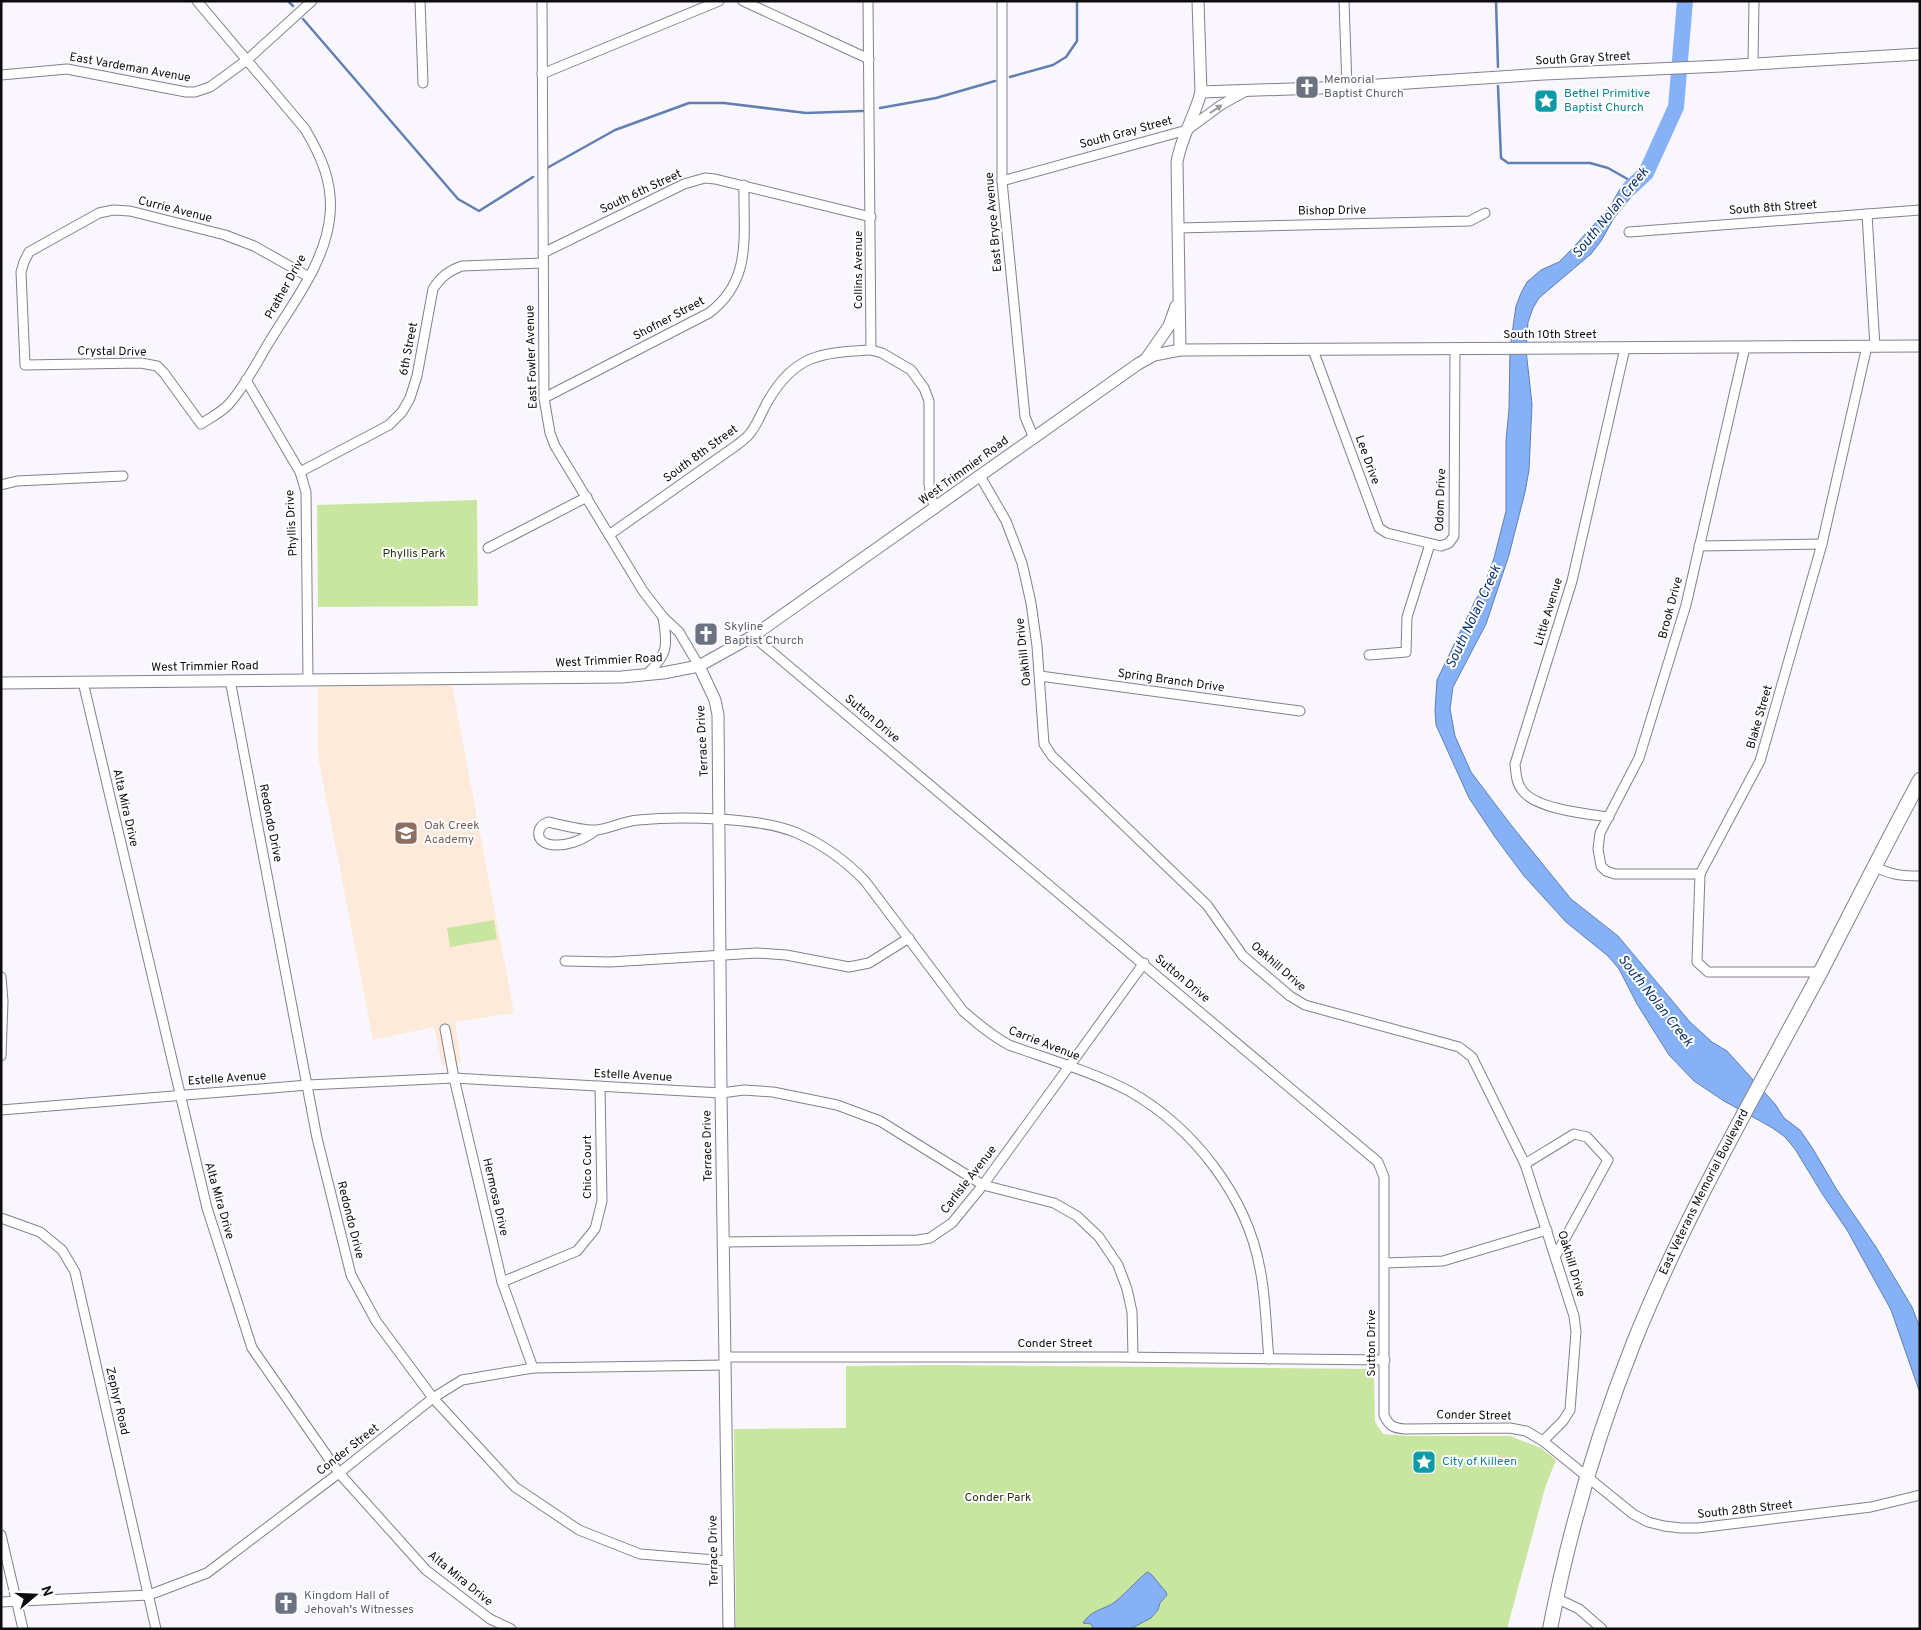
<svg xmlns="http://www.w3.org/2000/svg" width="1921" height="1630" viewBox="0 0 1921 1630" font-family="Overpass,sans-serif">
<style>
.education{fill:#fdeada}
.green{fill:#c9e6a1}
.water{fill:#86b1f7;stroke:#627fb2}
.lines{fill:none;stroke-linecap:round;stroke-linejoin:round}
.stream{stroke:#627fb2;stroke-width:2.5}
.river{stroke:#86b1f7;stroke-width:16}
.minor-casing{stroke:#857f8e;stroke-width:11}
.tertiary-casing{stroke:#857f8e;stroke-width:13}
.primary-casing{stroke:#857f8e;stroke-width:16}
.minor{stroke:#fff;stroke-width:9}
.tertiary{stroke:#fff;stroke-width:11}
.primary{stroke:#fff;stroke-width:14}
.oneway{fill:#9e9d9f}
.labels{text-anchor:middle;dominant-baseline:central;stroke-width:4;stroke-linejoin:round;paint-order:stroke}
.street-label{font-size:12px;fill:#0d0b10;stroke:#fff}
.worship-label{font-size:12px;fill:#5b616d;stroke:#fff;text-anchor:start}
.culture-label{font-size:12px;fill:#0d838f;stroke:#fff;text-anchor:start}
.park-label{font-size:12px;fill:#263311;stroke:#fff}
.education-label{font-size:12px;fill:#785e54;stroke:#fff;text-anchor:start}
.water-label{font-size:14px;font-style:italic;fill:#0c336f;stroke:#fff}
</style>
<rect width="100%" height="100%" fill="#f9f7fd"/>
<polygon class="education" points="452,685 514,1013 455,1022 461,1063 442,1065 434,1027 373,1040 318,756 318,687"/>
<g class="green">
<polygon points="477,500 478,606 318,607 317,505"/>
<polygon points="494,920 497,939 450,947 447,928"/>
<polygon points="936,1365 1374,1369 1375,1422 1383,1434 1408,1436 1510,1436 1541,1448 1556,1460 1545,1488 1507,1629 736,1629 734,1429 846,1428 846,1366"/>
</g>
<g class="water">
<polygon points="1646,173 1643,182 1614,218 1601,241 1591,254 1539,298 1533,308 1528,322 1526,350 1532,404 1529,470 1525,492 1509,555 1486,624 1453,687 1450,709 1455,736 1471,772 1511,825 1571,899 1618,936 1690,1022 1712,1042 1727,1051 1775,1104 1784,1118 1800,1130 1813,1149 1837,1190 1876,1247 1912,1307 1920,1328 1920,1393 1891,1310 1847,1230 1823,1195 1795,1149 1785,1137 1771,1127 1724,1101 1694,1081 1669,1055 1637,1004 1619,969 1608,956 1566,922 1524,876 1495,837 1469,798 1436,725 1435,710 1437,680 1476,599 1483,589 1494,558 1506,511 1506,440 1509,409 1510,348 1516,306 1521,293 1527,282 1541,270 1559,262 1569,252 1609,208 1620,189 1633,176"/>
<path d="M 1147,1572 L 1151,1574 L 1166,1592 L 1167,1595 L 1160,1603 L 1158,1610 L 1151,1618 L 1130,1629 L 1094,1629 L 1091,1624 L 1083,1623 C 1092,1609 1104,1610 1115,1602 C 1126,1593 1136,1581 1147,1572 Z"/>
</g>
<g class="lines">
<g class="stream">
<polyline points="288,1 293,6"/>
<polyline points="1496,1 1498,67"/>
<polyline points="303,19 458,199 479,211 533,177"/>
<polyline points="1010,77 1053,65 1066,57 1077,41 1077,1"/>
<polyline points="1498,86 1501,158 1508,163 1590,163 1608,168 1631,181"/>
<polyline points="880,108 936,98 995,81"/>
<polyline points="547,168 615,130 689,103 724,103 806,113 863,111"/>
</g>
<polyline class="river" points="1630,188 1646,173 1676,107 1685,1"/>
<g class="minor-casing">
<g id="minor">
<path d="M 197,1 L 305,129 C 321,156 333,182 330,215 C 326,262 292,304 268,344 C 256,364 245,386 229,404 C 222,412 210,418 201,424 L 164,373 L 157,366 L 141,363 L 25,365 L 21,272 L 24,262 L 29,252 L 99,213 L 113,210 L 130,211 L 225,235 L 254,246 L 309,277"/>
<polyline points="420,1 423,83"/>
<polyline points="542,1 544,398 550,433 555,446 643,591 663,617 679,632 699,666"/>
<polyline points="743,1 869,59"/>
<polyline points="868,1 871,350 882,353 911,370 924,388 929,401 929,484 931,496 935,509"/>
<polyline points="1002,1 1002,181 1025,417 1034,438"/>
<polyline points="1344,1 1347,87"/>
<polyline points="1753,63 1754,1"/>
<polyline points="542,74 719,1"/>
<polyline points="1,75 67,69 186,92 195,92 210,87 247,60 312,1"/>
<polyline points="1002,181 1187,130 1221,105 1246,91"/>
<polyline points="1867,214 1875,347"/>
<polyline points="1178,228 1470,221 1485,213"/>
<polyline points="1629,232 1920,210"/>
<polyline points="543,253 684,184 705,178 715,179 871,217"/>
<polyline points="1313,350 1379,528 1387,533 1441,546 1449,543 1454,536 1455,349"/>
<polyline points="246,380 300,472 306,492 308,680"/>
<path d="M 544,398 L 709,313 C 753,280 743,235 744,185"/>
<path d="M 300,472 L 389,425 L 402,412 L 410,398 L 417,376 L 433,289 C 441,277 448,271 462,266 L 543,263"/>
<polyline points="980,476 1006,521 1022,563 1031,603 1037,646 1044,744 1052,756 1207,905 1243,956 1290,996 1305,1005 1459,1047 1472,1057 1525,1164 1574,1316 1576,1332 1570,1410 1563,1421 1543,1441"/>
<polyline points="1,485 17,481 123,476"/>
<path d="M 609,535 L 737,445 C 742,441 748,437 751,432 C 758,423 762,411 768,401 C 795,354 821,353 871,350"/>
<polyline points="1699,546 1822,544"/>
<polyline points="488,548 587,497"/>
<path d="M 753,636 L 1378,1162 L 1384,1177 L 1384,1415 C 1389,1426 1393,1428 1405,1429 L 1510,1428 L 1526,1431 L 1543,1441 L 1633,1514 L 1648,1522 L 1664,1526 L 1681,1528 L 1698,1528 L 1871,1507 L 1920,1495"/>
<polyline points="1369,655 1406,652 1407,617 1430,544"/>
<path d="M 646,675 C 668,654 668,647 663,617"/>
<polyline points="1040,676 1300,711"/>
<polyline points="230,680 317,1138 351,1275 376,1321 433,1398 515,1487 579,1530 640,1554 728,1561"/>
<polyline points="83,682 207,1208 252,1348 339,1473 426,1570 490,1619 511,1629"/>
<path d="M 1609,817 C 1587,814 1535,809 1522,790 C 1516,783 1516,773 1515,764 L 1572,581 L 1625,348"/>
<path d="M 596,830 C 584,840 564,848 548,844 C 535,840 536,827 548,822 C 562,825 583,831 597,830 C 611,828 624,821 638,820 C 678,816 760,817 797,833 C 822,844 846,861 865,881 L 963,1011 C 978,1024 992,1036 1009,1045 C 1048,1059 1093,1072 1129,1091 C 1193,1127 1247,1196 1260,1269 C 1266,1298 1266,1329 1269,1359"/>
<path d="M 1874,866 C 1890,875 1902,876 1920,876"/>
<polyline points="1700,874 1615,874 1606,871 1601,866 1598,849 1600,833 1639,758 1686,605 1745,347"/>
<polyline points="565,961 610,962 757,953 786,955 849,967 869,963 909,938"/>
<polyline points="1820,972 1708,972 1697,962 1700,874 1760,761 1822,544 1867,346"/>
<polyline points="1,977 3,1001 1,1056"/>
<polyline points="445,1029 454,1078 502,1282 533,1368"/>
<polyline points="1,1110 308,1085 454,1078 721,1093 744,1090 773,1092 837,1105 880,1121 983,1185 1054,1203 1077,1216 1099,1237 1118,1265 1127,1289 1132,1312 1133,1357"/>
<polyline points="1525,1164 1574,1134 1587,1137 1608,1160 1556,1255"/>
<polyline points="1,1218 40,1232 62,1250 75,1272 156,1629"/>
<polyline points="723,1242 918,1240 930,1238 952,1223 983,1185 1144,963"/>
<polyline points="1385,1263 1443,1261 1547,1230"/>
<polyline points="502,1282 577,1251 595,1229 602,1201 600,1086"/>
<polyline points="725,1357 1116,1357 1385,1360"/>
<polyline points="1,1535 23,1629"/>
<polyline points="1556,1598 1579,1609 1602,1629"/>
<polyline points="1,1602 149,1595 207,1573 339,1473 433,1398 462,1380 533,1368 725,1365"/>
</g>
</g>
<g class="tertiary-casing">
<g id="tertiary">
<polyline points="1201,92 1347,87 1544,74 1722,66 1920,54"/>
<path d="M 1180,350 L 1177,162 C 1181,137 1195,116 1201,92 L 1198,1"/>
<polyline points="1146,359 1169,326 1176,306"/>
<polyline points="699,666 715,700 718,715 721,1093 729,1629"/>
<polyline points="1,683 622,677 663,673 699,666 753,636 1138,364 1154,355 1180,350 1920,346"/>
</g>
</g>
<g class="primary-casing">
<g id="primary">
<path id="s1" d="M 1550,1629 C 1569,1531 1597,1435 1634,1342 C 1686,1213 1756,1093 1821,971 C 1854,907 1886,843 1920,780"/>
</g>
</g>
<use href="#minor" class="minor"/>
<use href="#tertiary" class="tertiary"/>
<use href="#primary" class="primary"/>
</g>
<defs><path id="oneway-solid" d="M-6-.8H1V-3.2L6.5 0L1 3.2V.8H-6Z" transform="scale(1.25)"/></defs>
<use class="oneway" href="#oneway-solid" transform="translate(1216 109) rotate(-34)"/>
<defs>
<g id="church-square" transform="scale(1.25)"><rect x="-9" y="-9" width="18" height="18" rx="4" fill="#6b7280" stroke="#fff"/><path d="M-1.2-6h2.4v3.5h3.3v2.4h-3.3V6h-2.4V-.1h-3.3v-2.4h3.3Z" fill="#fff"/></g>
<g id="sight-square" transform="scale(1.25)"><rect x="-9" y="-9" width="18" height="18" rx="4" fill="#0f9aa8" stroke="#fff"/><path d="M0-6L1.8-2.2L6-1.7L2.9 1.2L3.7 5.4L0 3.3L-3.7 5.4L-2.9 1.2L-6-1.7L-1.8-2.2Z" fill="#fff"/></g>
<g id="school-square" transform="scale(1.25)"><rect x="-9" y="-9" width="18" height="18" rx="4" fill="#8d6e63" stroke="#fff"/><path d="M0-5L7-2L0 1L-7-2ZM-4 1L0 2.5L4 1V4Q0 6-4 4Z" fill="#fff"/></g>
</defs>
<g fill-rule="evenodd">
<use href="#church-square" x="1307" y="87"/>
<use href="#sight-square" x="1546" y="101"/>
<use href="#church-square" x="706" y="634"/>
<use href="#school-square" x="406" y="833"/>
<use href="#sight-square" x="1424" y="1462"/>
<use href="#church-square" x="286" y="1603"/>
</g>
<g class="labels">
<g class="street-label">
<text transform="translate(1583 59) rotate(-3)">South Gray Street</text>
<text transform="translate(130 68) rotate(10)">East Vardeman Avenue</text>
<text transform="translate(1126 133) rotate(-15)">South Gray Street</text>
<text transform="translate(641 192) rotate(-25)">South 6th Street</text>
<text transform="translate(1773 208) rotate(-4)">South 8th Street</text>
<text transform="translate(175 210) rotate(14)">Currie Avenue</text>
<text transform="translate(1332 211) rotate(-1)">Bishop Drive</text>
<text transform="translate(994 222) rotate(-95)">East Bryce Avenue</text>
<text transform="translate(859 270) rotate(-90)">Collins Avenue</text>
<text transform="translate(286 287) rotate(-61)">Prather Drive</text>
<text transform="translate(669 319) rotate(-28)">Shofner Street</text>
<text x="1550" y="335">South 10th Street</text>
<text transform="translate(409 349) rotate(-79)">6th Street</text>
<text transform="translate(112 352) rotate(1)">Crystal Drive</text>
<text transform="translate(532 357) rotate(-92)">East Fowler Avenue</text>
<text transform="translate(701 454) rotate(-36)">South 8th Street</text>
<text transform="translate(1367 460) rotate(70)">Lee Drive</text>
<text transform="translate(964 471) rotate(-36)">West Trimmier Road</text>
<text transform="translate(1441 500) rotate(-88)">Odom Drive</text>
<text transform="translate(292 523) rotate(-93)">Phyllis Drive</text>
<text transform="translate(1671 608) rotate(-75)">Brook Drive</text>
<text transform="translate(1549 612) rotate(-73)">Little Avenue</text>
<text transform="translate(1024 652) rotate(-96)">Oakhill Drive</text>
<text transform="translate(609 661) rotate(-3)">West Trimmier Road</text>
<text transform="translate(205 667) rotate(-1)">West Trimmier Road</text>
<text transform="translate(1171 681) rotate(8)">Spring Branch Drive</text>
<text transform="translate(1760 717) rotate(-74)">Blake Street</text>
<text transform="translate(872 719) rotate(40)">Sutton Drive</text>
<text transform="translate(703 741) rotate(-93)">Terrace Drive</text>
<text transform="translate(125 808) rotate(77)">Alta Mira Drive</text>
<text transform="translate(270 823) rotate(79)">Redondo Drive</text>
<text transform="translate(1278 967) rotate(41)">Oakhill Drive</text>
<text transform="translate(1182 979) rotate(40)">Sutton Drive</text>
<text transform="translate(1044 1044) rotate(21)">Carrie Avenue</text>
<text transform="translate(633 1076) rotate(3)">Estelle Avenue</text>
<text transform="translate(227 1079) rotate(-4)">Estelle Avenue</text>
<text transform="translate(708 1146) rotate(-91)">Terrace Drive</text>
<text transform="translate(588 1167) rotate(-90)">Chico Court</text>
<text transform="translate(969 1180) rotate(-52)">Carlisle Avenue</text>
<text stroke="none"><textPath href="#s1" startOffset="465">East Veterans Memorial Boulevard</textPath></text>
<text transform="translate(495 1197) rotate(77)">Hermosa Drive</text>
<text transform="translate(219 1201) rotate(74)">Alta Mira Drive</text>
<text transform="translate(350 1220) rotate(76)">Redondo Drive</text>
<text transform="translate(1571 1264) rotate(73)">Oakhill Drive</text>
<text transform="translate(1372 1343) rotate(-90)">Sutton Drive</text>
<text x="1055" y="1344">Conder Street</text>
<text transform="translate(117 1401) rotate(77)">Zephyr Road</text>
<text transform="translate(1474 1416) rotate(1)">Conder Street</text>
<text transform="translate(348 1450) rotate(-38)">Conder Street</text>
<text transform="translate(1745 1510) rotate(-6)">South 28th Street</text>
<text transform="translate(714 1551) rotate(-91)">Terrace Drive</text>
<text transform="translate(460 1579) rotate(39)">Alta Mira Drive</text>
</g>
<g class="worship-label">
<text x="1324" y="80">Memorial<tspan x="1324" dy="14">Baptist Church</tspan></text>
<text x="724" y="627">Skyline<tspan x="724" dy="14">Baptist Church</tspan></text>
<text x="304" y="1596">Kingdom Hall of<tspan x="304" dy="14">Jehovah's Witnesses</tspan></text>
</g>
<g class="culture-label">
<text x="1564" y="94">Bethel Primitive<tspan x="1564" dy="14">Baptist Church</tspan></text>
<text x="1442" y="1462">City of Killeen</text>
</g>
<g class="park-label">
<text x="414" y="554">Phyllis Park</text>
<text x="998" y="1498">Conder Park</text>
</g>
<g class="education-label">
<text x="424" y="826">Oak Creek<tspan x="424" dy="14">Academy</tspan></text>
</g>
<g class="water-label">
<text transform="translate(1611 213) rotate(-51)">South Nolan Creek</text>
<text transform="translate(1474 617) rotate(-65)">South Nolan Creek</text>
<text transform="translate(1655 1001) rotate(52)">South Nolan Creek</text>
</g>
</g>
<rect width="1921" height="1630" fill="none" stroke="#0d0b10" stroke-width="5"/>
<g transform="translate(35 1595) rotate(71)" stroke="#ffffff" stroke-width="4" paint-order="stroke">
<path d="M0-4L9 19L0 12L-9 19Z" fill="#0d0b10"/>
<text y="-8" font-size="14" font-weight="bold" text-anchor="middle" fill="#0d0b10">N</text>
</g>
</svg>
